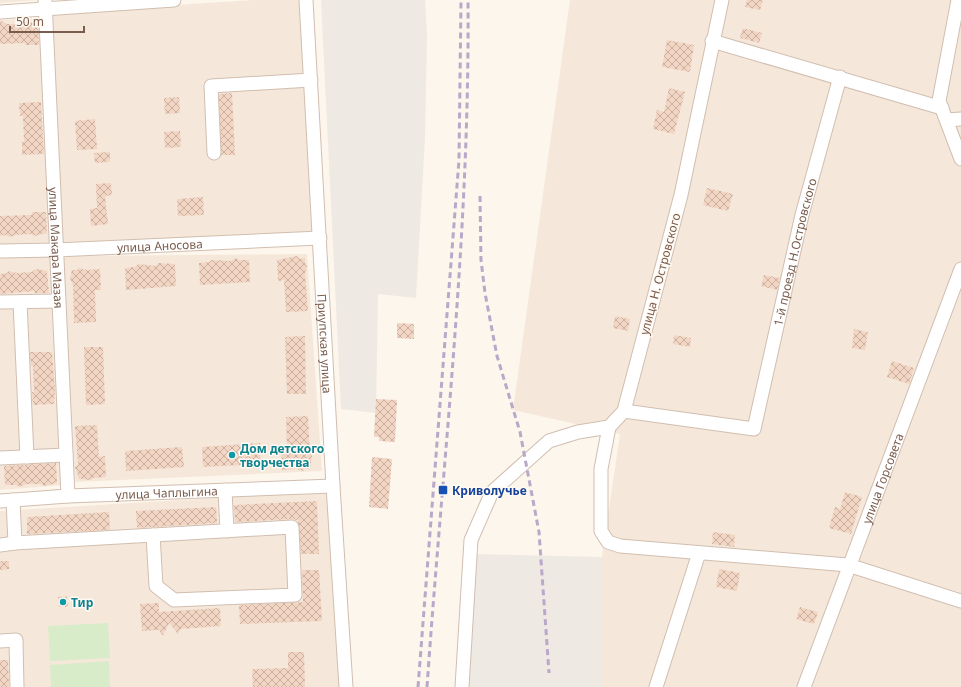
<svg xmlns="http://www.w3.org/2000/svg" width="961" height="687" viewBox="0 0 961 687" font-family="'Noto Sans',sans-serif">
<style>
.residential{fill:#f5e8da}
.industrial{fill:#efe9e4}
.grass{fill:#d8ecc9}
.building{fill:url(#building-cross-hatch)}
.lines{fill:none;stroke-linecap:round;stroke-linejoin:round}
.minor-casing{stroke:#d1beb0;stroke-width:15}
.minor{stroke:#fff;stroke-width:13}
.rail{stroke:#b9a8c9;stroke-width:3;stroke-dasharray:6 4;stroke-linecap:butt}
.culture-dot{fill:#0f9aa8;stroke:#fffaf3;stroke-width:1.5}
.transit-dot{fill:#1a4fb4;stroke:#fffaf3;stroke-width:1.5}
.labels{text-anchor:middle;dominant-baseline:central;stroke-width:3;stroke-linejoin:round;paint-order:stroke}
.street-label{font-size:12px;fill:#7a5c4d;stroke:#fffaf3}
.culture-label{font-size:12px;font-weight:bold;fill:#0d838f;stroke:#fffaf3;text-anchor:start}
.transit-label{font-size:12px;font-weight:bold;fill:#164399;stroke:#fffaf3;text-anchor:start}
</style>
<defs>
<pattern id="building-cross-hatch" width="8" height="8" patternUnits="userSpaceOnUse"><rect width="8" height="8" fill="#f3d5c3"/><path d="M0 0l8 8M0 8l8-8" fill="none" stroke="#cab0a1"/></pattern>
</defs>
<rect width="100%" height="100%" fill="#fdf6ec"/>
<g class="residential">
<polygon points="0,0 39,0 0,3"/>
<polygon points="253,0 304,0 316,234 63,243 52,13"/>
<polygon points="570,0 961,0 961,687 602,687 602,557 620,434 513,410"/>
<polygon points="41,18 51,244 0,245 0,20"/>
<polygon points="51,254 65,485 0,490 0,256"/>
<polygon points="307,254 322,471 75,482 63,256"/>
<polygon points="331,491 339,687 0,687 0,511"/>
</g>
<g class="industrial">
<polygon points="321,0 425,0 427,35 425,137 416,298 378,294 376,413 341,409"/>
<polygon points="475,554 602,557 602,687 468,687"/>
</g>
<g class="grass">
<polygon points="108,623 110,658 50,661 48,626"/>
<polygon points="109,661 110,687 51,687 50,665"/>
</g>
<g class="building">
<polygon points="747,0 763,0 760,10 745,7"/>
<polygon points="0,20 7,24 22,24 24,21 38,23 39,45 25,45 25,43 0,44"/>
<polygon points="743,28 762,33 759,43 740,38"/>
<polygon points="667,40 694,45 690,72 662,67"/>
<polygon points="669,88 685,92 674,134 653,129 657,110 664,112"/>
<polygon points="232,93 235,155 221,155 219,94"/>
<polygon points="179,97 180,113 165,114 164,98"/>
<polygon points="41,102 44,154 22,155 22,142 24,142 23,116 20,116 19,103"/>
<polygon points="95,119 97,149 77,150 75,121"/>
<polygon points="180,131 181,147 165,148 164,132"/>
<polygon points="110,152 110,162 95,163 94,153"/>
<polygon points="111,183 112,195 105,196 108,224 91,226 90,209 97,208 96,184"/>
<polygon points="707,188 733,194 728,211 703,205"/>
<polygon points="203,197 204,215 178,216 177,199"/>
<polygon points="32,212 46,212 47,233 34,236 31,234 16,235 9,237 6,235 0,236 0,216 32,215"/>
<polygon points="297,256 300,259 305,258 305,263 307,266 305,273 308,311 286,312 284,280 278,281 277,260"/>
<polygon points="236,258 239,260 249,260 250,282 200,285 199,263 209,262 212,260 230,261"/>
<polygon points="158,263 175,264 176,286 126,290 125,268 135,267 138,264 156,266"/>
<polygon points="79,268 87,270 100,269 101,290 95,290 96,322 74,323 73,285 70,278 72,270 77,270"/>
<polygon points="38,269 47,271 49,293 35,293 35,291 0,294 0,274 7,273 9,271 17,273 32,272 34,270"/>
<polygon points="764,275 780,278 777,290 761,286"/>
<polygon points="615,316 630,319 628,331 613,328"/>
<polygon points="397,323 414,324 414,339 397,338"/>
<polygon points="854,329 868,332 865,350 852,348"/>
<polygon points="674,335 691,338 690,347 673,344"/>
<polygon points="305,336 306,394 287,394 285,337"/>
<polygon points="84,347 103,347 105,404 86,405"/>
<polygon points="30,352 52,352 55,391 54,404 33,405 32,392 34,392 33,366 31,366"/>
<polygon points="892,361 914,368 909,384 887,377"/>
<polygon points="376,399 397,400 395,442 379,441 379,437 374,437"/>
<polygon points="308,416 310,454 312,456 310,469 305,469 303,471 296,469 282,470 281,449 287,449 286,417"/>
<polygon points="97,425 99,457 105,456 106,477 93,478 91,480 79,479 75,467 78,464 75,426"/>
<polygon points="260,443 261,464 203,467 202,447"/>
<polygon points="182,447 184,467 126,471 125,451"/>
<polygon points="372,457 392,459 388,509 369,507"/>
<polygon points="56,463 57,483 44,486 41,484 27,484 19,487 17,485 5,485 4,466"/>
<polygon points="845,492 862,497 851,534 829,528 835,507 840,509"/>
<polygon points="317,501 319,554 301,554 298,520 292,519 235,522 234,505"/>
<polygon points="216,507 217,523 137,528 136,511"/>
<polygon points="109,512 110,530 27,534 27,517"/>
<polygon points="713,532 735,535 734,547 712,544"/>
<polygon points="0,561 9,561 9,569 0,570"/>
<polygon points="719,569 740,573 737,591 716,587"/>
<polygon points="302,570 319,570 322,621 240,624 239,605 303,602"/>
<polygon points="67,596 68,607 59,607 58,597"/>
<polygon points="159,603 159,612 220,608 221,626 181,629 178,634 169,623 163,636 159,630 142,631 140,604"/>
<polygon points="800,607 818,612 814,624 796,619"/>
<polygon points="288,652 304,652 305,687 253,687 252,669 288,668"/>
<polygon points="0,660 8,660 9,687 0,687"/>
</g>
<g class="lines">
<g class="minor-casing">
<g id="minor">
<path id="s1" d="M 45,0 L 68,496"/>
<path id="s2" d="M 306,0 L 333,486 L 346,687"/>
<polyline points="722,0 681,195 624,411 609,427 601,469 601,531 608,542 620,546 848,565 961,601"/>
<polyline points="958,0 939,101 961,159"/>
<polyline points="0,12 174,0"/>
<polyline points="712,41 942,108"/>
<polyline points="947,120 961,119"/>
<polyline points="214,153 211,86 311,80"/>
<path id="s3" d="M 0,251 L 56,250 L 320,238"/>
<polyline points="0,302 58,301"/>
<polyline points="20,302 27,457"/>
<path id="s4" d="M 624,411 L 754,429 L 802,215 L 840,77"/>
<polyline points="0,458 66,455"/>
<polyline points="225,490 227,531"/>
<path id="s5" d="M 0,501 L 68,496 L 333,486"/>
<path d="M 15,543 C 107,538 200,532 292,527 L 295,595 L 174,600 L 156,586 L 153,535"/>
<polyline points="0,545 15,543 13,500"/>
<polyline points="0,641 16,640 17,687"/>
<polyline points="462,687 471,540 492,492 549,441 578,432 609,427"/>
<polyline points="656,687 699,553"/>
<path id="s6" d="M 804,687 L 961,269"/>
</g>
</g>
<use href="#minor" class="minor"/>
<g class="rail">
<polyline points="480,196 481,260 485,293 497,356 520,432 539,532 549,673"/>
<polyline points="418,687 459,160 461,0"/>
<path d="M 427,687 C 443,458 470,230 468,0"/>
</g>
</g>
<g class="culture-dot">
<circle cx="232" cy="455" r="4"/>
<circle cx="63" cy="602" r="4"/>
</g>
<rect class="transit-dot" x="438" y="485" width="10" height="10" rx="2"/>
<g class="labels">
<g class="street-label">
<text stroke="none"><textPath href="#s3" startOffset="160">улица Аносова</textPath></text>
<text stroke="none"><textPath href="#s1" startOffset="248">улица Макара Мазая</textPath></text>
<text stroke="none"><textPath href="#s4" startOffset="313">1-й проезд Н.Островского</textPath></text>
<text transform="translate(660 274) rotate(-75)">улица Н. Островского</text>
<text stroke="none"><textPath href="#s2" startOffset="344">Приупская улица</textPath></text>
<text stroke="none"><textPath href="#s6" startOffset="223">улица Горсовета</textPath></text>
<text stroke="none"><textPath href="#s5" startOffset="167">улица Чаплыгина</textPath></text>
</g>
<g class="culture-label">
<text x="240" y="448">Дом детского<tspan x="240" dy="14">творчества</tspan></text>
<text x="71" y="602">Тир</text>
</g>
<g class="transit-label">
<text x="452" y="490">Криволучье</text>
</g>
</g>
<path d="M10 26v6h74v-6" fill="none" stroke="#7a5c4d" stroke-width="2"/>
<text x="16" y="26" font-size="12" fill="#7a5c4d" stroke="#fffaf3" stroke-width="3" paint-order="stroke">50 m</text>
</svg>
